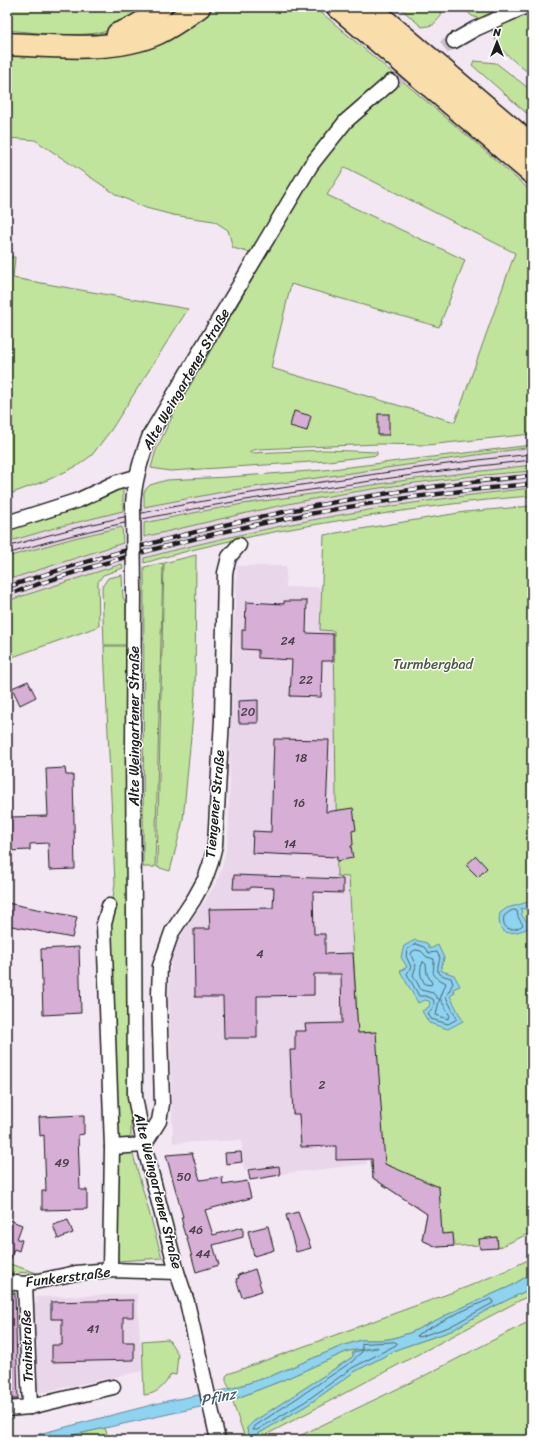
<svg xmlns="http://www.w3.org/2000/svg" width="539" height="1447" viewBox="0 0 539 1447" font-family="Sriracha,sans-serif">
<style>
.built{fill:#ead6ea}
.green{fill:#c1e49d;stroke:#6e805c;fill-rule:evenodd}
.water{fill:#8ed3f0;stroke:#608a9b}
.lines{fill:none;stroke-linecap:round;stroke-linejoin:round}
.shore{stroke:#4a6571;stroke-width:1}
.building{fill:#d6aed6;stroke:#1c1c1c}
.minor-tunnel{stroke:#c8bec8;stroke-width:14;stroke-dasharray:14 7;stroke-linecap:butt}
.minor-casing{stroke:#1c1c1c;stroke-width:17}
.trunk-casing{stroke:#1c1c1c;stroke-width:25}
.minor{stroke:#fff;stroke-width:14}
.trunk{stroke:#f9deab;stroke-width:22}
.tram{stroke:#1c1c1c;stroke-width:1}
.rail-casing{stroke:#1c1c1c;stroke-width:4.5}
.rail{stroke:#fff;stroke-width:3;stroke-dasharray:9;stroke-linecap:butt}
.minor-bridge-casing{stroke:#1c1c1c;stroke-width:17;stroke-linecap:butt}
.minor-bridge{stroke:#fff;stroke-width:14}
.labels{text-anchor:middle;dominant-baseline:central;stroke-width:3;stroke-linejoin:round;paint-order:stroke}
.number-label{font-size:12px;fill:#4a404a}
.street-label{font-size:14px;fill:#1c1c1c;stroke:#fff}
.park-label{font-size:14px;fill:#4e5843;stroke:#fff}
.water-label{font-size:15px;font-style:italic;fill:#445c66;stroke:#fff}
</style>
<rect width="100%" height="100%" fill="#f3e7f3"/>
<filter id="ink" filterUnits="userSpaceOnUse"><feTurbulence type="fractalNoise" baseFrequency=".025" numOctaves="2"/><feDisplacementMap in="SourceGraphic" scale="8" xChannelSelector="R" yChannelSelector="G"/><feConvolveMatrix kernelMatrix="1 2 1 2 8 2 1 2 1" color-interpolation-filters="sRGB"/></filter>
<g filter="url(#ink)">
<g class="built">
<polygon points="532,447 532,465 407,480 198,512 114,528 7,557 7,542 109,514 233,490"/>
<polygon points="532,471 532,488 484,493 362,510 235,535 152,555 7,601 7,580 44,568 144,537 215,520 324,497 391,487"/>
<polygon points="237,566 286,566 286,587 321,587 320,629 334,630 337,876 349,877 367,1164 280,1174 279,1165 244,1170 241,1140 173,1143 169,997 170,974 172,960 178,942 187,925 205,901 216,883 222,868 228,841 234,626"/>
<polygon points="137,1294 142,1371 34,1394 32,1303 37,1303 36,1297"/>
</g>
<g class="green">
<path d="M 7,7 L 153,7 C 143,14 132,23 121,27 C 90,40 41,33 7,30 Z"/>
<path d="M 211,7 L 310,7 L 324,15 L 476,143 L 532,192 L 532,434 L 427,445 L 379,444 L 258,449 L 250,451 L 250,453 L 326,450 L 377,452 L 377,455 L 370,456 L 328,461 L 170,471 L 151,468 L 156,450 L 174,413 L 273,244 L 306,183 L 386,78 L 347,111 L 316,148 L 251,253 L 233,248 L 228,230 L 214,221 L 173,215 L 146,208 L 117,195 L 35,140 L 7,138 L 7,48 L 64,51 L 190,21 ZM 345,167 L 515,253 L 455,422 L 271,368 L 291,284 L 439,327 L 465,260 L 327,195 Z"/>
<polygon points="399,7 439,7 442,15 433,25 422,27"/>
<polygon points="462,7 511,7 480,19 472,16"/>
<path d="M 532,11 L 532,75 C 517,64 498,50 492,32 L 496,27 Z"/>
<polygon points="474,61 496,63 532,91 532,118 472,65"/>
<polygon points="7,257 15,257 13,278 188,309 111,430 92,455 77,466 50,479 7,495"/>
<polygon points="532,445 532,447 233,490 144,507 144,492 146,489 150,485 167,480 228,477 324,470"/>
<path d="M 532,465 L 532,471 C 463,476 393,485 324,497 C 264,508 204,523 144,537 L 144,523 L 198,512 L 243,504 L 407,480 Z"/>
<polygon points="123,488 123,511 58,527 7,542 7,527 102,493"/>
<path d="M 532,488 L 532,496 C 476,500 419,508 363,517 C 289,528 215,542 144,563 L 144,558 C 272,524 400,502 532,488 Z"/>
<polygon points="532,506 532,1232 498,1248 480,1245 437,1247 422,1240 427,1214 373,1178 358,1038 349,877 337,876 334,631 320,630 324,535 465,512"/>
<polygon points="122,527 123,543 7,580 7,557 74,538"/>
<polygon points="196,555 195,694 183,820 170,871 157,867 164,563"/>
<polygon points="163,563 155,867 143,867 144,567"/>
<polygon points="122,564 123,568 103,575 98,582 99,625 97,627 7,659 7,601"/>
<polygon points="122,575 123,598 126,602 127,645 104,645 102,587 108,578"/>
<polygon points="104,646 127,646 131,1141 117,1142 109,927 115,883"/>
<polygon points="116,1151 132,1151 162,1258 118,1261"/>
<polygon points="532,1258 532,1273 511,1286 459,1309 412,1332 394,1338 382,1340 361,1340 342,1346 271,1376 230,1389 226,1381 226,1376 228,1374 467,1287 507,1270"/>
<polygon points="7,1263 37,1273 7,1272"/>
<polygon points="532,1288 532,1294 258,1439 256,1436 245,1438 232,1400 281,1381 348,1351 378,1346 378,1348 353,1352 353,1356 351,1358 253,1422 247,1428 248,1434 258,1434 309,1404 354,1372 398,1349 451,1331 485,1311"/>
<polygon points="532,1320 532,1440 291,1440 422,1377"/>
<path d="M 168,1339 L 178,1354 L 176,1375 L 171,1374 C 165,1385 158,1394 144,1395 L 142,1341 Z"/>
<polygon points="105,1428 109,1440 57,1440 64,1437"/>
</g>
<g class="water">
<path d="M 532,901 L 532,915 L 528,910 L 521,908 L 522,916 L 532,927 C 516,933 495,941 500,913 L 507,908 Z"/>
<polygon points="415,940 427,943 430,949 438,945 444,958 441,969 442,971 454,975 460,986 453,989 455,993 450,996 463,1021 448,1029 429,1023 422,1011 429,1007 430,1003 429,1001 425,1000 418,1003 400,971 407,967 401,957 404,946"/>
<polygon points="532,1273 532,1288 485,1311 451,1331 398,1349 354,1372 309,1404 258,1434 251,1436 248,1434 247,1428 253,1422 351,1358 353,1356 353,1352 378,1348 378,1347 348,1351 281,1381 232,1400 64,1437 57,1440 7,1440 7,1439 31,1436 167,1401 230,1389 271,1376 342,1346 361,1340 382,1340 394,1338 412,1332 459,1309 511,1286"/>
</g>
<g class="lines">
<g class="shore">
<path d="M 514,910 L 517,911 L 518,917 L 523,925 C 514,932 501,931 504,916 L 509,912 Z"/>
<path d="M 416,944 L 424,947 L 429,953 L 437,952 L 440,958 C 436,973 436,974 451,978 L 453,983 L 446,997 L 457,1019 L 448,1024 L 431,1019 L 428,1013 C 432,1009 436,1006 433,999 L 426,996 L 419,996 L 407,974 L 411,967 L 406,956 L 407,950 Z"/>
<path d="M 416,950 L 421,951 L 427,957 L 434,959 C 434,975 429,974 446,983 L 440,999 L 438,999 L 433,993 L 421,990 L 413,975 L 416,966 L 411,955 L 412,952 Z"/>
<path d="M 423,962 L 426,964 L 427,974 L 432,983 L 431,985 L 425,984 C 420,976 419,970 423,962 Z"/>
<polygon points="441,1000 450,1016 448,1019 436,1015 439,1001"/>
<polygon points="491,1299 493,1300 493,1303 449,1327 419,1337 417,1336 418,1334 460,1312"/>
<polygon points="395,1342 397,1343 396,1345 352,1368 306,1401 257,1430 253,1430 255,1426 353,1361 357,1356 362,1352 362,1344"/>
</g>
</g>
<g class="building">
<polygon points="294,411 311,416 307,431 290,426"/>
<rect x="378" y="414" width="11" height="21"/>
<polygon points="284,601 307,601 306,633 333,634 333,661 322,661 321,697 290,696 292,660 258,658 258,650 242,649 242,630 245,630 246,602 284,604"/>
<polygon points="28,681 36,697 20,705 12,688"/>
<polygon points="258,700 258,723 239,723 238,701"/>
<polygon points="274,739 329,740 326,812 353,808 356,830 352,831 353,845 351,846 353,858 337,861 337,857 252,853 253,831 271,832"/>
<polygon points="65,768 66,775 73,775 75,869 49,870 48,843 30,844 30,850 7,851 7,823 9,823 9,817 48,816 46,769"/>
<polygon points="476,856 487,868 478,877 466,865"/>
<polygon points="234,875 343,879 343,893 313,892 314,934 325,934 325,954 353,953 358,1033 376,1032 385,1164 439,1187 442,1234 453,1233 454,1246 437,1247 422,1240 427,1214 373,1178 372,1159 336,1160 336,1146 301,1147 299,1114 293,1114 290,1050 295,1050 295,1031 306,1031 305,1024 342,1023 341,974 314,974 314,995 257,996 257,1038 224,1038 223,997 195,997 194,929 210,929 209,909 273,908 274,888 251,887 250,889 233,889"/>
<polygon points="7,903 77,917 72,938 7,925"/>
<polygon points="79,947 81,1013 43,1015 41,949"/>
<polygon points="84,1115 84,1134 78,1135 80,1190 87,1190 87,1209 42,1210 42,1191 46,1191 44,1135 40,1136 39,1117"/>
<polygon points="241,1152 242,1162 226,1164 225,1153"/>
<polygon points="192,1153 200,1180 222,1177 223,1185 247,1181 251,1198 205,1210 213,1235 243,1227 243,1237 213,1245 219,1265 196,1272 186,1235 185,1235 182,1225 183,1225 181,1217 183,1217 166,1155"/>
<polygon points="279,1166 280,1175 250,1180 248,1170"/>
<polygon points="298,1212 311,1248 296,1252 286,1215"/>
<polygon points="7,1219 22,1225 17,1239 22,1240 19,1251 14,1249 9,1263 7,1263"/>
<polygon points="68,1220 73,1233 58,1239 53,1225"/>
<polygon points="268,1226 274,1250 254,1256 248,1231"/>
<polygon points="497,1237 498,1248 480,1249 479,1239"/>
<polygon points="255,1269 262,1291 242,1297 236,1279 239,1278 238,1275"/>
<polygon points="7,1293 15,1293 18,1399 7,1399"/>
<polygon points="133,1300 133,1317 123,1317 123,1342 134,1342 134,1360 52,1362 52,1345 62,1345 62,1319 51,1319 51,1302"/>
</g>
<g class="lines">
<polyline class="minor-tunnel" points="391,82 454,41"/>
<g class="minor-casing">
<g id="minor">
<polyline points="454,41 475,29 524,7"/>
<path d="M 133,505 C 134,480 141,458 150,435 L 311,165 L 346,121 L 391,82"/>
<polyline points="7,523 79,500 115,483 136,477"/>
<polyline points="134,591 133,744 135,1097 144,1145 177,1272 187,1302 218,1440"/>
<polyline points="109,906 104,924 112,1147 110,1270"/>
<polyline points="144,1145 159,1121 162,1104 159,994 160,966 172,932 194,899 205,879 210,865 215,845 222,719 225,573 229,557 239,545"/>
<polyline points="112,1147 144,1145"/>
<polyline points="7,1282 25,1284 76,1273 110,1270 177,1272"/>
<polyline points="25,1284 30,1407"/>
<polyline points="7,1409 30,1407 113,1387"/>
</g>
</g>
<g class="trunk-casing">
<g id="trunk">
<polyline points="338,7 532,173"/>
<polyline points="369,7 532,146"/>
<path d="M 118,34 C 137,27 145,22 160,7"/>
<path d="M 7,44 C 54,46 115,53 158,33 C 173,26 186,16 199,7"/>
</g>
</g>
<use href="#minor" class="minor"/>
<use href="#trunk" class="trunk"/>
<g class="tram">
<path d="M 7,547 C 120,513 232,495 349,478 C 410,469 471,460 532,454"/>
<path d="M 7,554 C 115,520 226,502 338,486 C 402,476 467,467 532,460"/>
</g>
<g class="rail-casing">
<g id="rail">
<path d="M 7,587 C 177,530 353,491 532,476"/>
<path d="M 7,595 C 176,535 353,499 532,484"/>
</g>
</g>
<use href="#rail" class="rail"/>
<g class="minor-bridge-casing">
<polyline id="minor-bridge" points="133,505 134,591"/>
</g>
<use href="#minor-bridge" class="minor-bridge"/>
</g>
</g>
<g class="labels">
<g class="number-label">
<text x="288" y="641">24</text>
<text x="306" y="680">22</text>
<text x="248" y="712">20</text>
<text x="301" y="758">18</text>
<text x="299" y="803">16</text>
<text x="290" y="844">14</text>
<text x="260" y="954">4</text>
<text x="322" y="1085">2</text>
<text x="62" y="1163">49</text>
<text x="184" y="1177">50</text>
<text x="196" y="1230">46</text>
<text x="203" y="1254">44</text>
<text x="93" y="1329">41</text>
</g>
<g class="street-label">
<text transform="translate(186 379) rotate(-60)">Alte Weingartener Straße</text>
<text transform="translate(134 726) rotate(-90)">Alte Weingartener Straße</text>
<text transform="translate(215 804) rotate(-85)">Tiengener Straße</text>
<text transform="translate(158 1191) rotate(76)">Alte Weingartener Straße</text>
<text transform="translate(68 1277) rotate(-7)">Funkerstraße</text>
<text transform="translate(27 1346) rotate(-92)">Trainstraße</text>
</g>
<g class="park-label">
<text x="433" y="664">Turmbergbad</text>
</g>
<g class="water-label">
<text transform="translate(218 1397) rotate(-12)">Pfinz</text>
</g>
</g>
<rect width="539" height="1447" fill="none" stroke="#fff" stroke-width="24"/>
<rect x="12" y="12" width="515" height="1423" fill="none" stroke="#1c1c1c" stroke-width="1.5" filter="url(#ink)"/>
<g transform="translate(497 42)" stroke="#ffffff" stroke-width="3" paint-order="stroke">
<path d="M0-3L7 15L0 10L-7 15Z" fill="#1c1c1c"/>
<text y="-6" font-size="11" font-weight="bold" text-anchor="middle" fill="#1c1c1c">N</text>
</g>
</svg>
